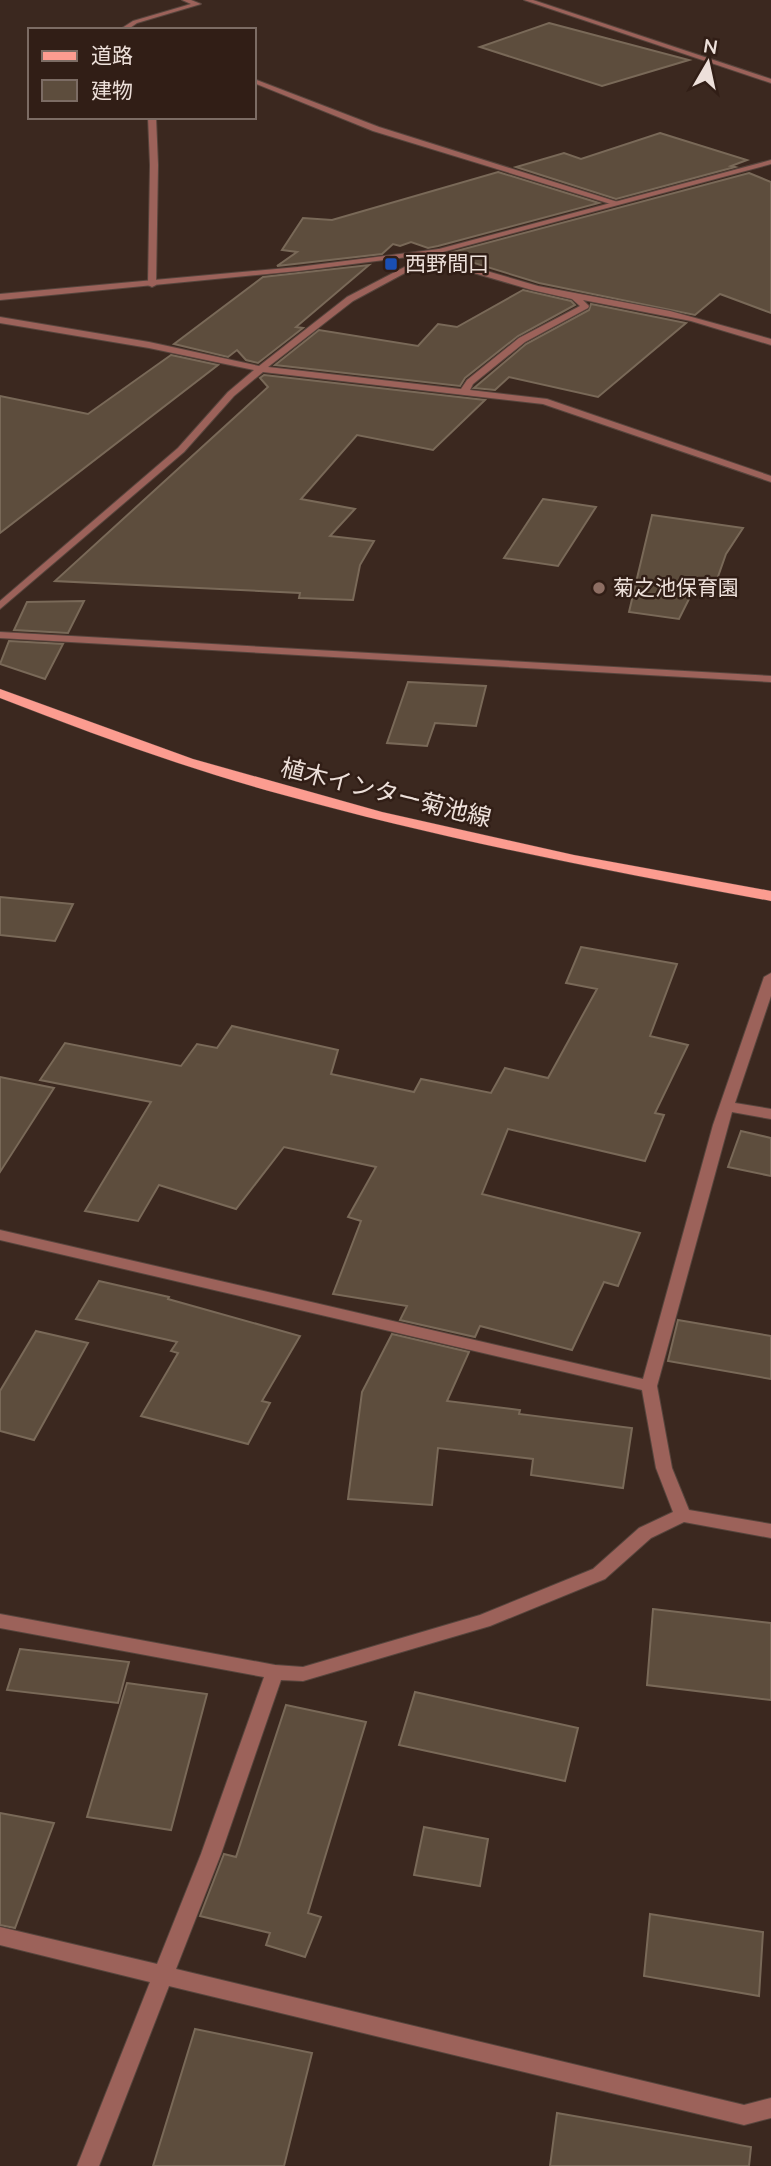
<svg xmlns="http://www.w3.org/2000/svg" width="771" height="2166" viewBox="0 0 771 2166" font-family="'Nunito Sans','Noto Sans JP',sans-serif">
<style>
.building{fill:#5d4d3d;stroke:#796958;stroke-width:2}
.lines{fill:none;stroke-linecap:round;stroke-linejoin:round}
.minor-casing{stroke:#57453d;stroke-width:2}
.tertiary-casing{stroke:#57453d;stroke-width:2}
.primary-casing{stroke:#57453d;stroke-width:1}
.minor{fill:#9c625a;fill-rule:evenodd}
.tertiary{fill:#9c625a;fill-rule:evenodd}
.primary{fill:#fc9c90;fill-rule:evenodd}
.transit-dot{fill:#1a4fb4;stroke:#311e16;stroke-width:2.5}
.education-dot{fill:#8d6e63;stroke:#311e16;stroke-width:2.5}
.labels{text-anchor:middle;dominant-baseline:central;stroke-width:5;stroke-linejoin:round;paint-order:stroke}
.far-poi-label{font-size:21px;fill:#ede0da;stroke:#311e16;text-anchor:start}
.street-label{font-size:24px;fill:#ede0da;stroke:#311e16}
</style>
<rect width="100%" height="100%" fill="#3b281f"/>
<g class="building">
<polygon points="549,23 689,60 602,86 480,47"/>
<polygon points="660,133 747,160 731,166 735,167 616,199 516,167 564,153 581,159"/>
<polygon points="498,172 599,203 438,246 428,248 411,242 400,246 393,244 382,254 277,266 297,252 282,250 303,218 332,220"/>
<polygon points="749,173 771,182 771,313 720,294 695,315 539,283 445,254"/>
<polygon points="369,265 296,327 303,328 258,363 246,360 237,350 228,357 174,344 263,277"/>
<polygon points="523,290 571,301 575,305 518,336 465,378 460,386 275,365 319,330 418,346 438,324 457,327"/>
<polygon points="591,304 686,323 598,397 509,377 495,390 474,388 526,344 589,310"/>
<polygon points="171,355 218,365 0,533 0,396 88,414"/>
<polygon points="264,375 485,400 433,450 357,435 301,499 355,509 330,536 374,541 360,565 353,600 299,598 300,593 55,581 268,387 260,378"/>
<polygon points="543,499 596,507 558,566 504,558"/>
<polygon points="652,515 743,528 726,554 715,585 698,581 679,619 629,612"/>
<polygon points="84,601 68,633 14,630 27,602"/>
<polygon points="9,641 63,644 45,679 0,664"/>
<polygon points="408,682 486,686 476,726 435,723 427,746 387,743"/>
<polygon points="0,897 73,904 55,941 0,935"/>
<polygon points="581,947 677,964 650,1036 688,1045 655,1113 664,1115 645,1161 508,1129 482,1194 640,1233 618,1286 604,1282 572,1350 480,1326 475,1337 400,1320 407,1306 333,1294 361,1221 348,1217 376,1167 284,1147 236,1209 159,1185 138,1221 85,1211 151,1102 40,1080 65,1043 181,1066 197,1044 217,1048 232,1026 338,1050 331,1074 414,1092 421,1079 491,1093 505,1068 548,1078 597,989 566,983"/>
<polygon points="0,1077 54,1088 0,1172"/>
<polygon points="741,1131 771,1138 771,1176 728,1167"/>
<polygon points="99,1281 169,1297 168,1299 300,1336 262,1401 270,1403 248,1444 141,1416 178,1353 171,1351 177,1342 76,1319"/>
<polygon points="678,1320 771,1336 771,1379 668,1361"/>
<polygon points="36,1331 88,1343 34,1440 0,1431 0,1391"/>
<polygon points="392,1334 469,1352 447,1401 520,1410 519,1414 632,1428 623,1488 531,1475 533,1459 438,1448 432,1505 348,1499 362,1392"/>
<polygon points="653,1609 771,1623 771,1700 647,1685"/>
<polygon points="20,1649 129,1662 118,1703 7,1690"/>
<polygon points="127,1683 207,1694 171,1830 87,1817"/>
<polygon points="415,1692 578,1728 565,1781 399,1745"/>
<polygon points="286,1705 366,1722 308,1913 321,1917 305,1957 266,1945 270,1933 200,1916 224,1854 236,1857"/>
<polygon points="0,1813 54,1823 15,1928 0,1925"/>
<polygon points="424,1827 488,1839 480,1886 414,1875"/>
<polygon points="650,1914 763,1932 759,1996 644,1976"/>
<polygon points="195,2029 312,2053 284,2166 153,2166"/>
<polygon points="557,2113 751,2147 749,2166 550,2166"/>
</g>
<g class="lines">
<g class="minor-casing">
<g id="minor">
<polygon points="182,0 191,0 201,4 137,23 127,30 119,30 133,21 191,4"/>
<polygon points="524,0 533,0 771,79 771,83"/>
<polygon points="254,79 379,127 621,203 614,205 373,131 254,83"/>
<polygon points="148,117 156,117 158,165 156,285 152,287 148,285 150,165"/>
<path d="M 439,249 L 443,251 L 435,256 L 538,286 L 670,311 L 771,339 L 771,345 L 691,321 L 583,300 L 589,306 L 588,308 L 525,342 L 473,384 L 470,390 L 547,399 L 771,476 L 771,482 L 543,404 L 263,372 L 234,396 L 184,452 L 0,609 L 0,601 L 178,448 L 228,392 L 254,370 L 149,348 L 0,323 L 0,317 L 149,342 L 259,366 L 347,297 ZM 429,260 L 532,290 L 572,299 L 580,306 L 519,338 L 467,380 L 461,389 L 268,367 L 353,301 Z"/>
<polygon points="0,632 771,676 771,682 0,638"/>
<polygon points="771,973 771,996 735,1103 771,1109 771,1119 732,1112 657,1386 672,1468 689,1510 771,1524 771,1538 684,1522 651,1538 605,1579 490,1626 303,1681 281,1680 221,1854 176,1969 744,2105 771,2098 771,2118 744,2125 169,1986 99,2166 77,2166 150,1982 0,1945 0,1927 157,1964 201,1854 264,1677 0,1628 0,1614 275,1665 303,1667 480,1615 593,1569 639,1528 673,1512 656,1468 642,1390 0,1240 0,1230 643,1379 713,1125 764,977"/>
</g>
</g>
<g class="tertiary-casing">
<polygon id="tertiary" points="771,160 771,164 439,253 298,271 0,300 0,294 298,267 439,249"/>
</g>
<g class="primary-casing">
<path id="primary" d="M 0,689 L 193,759 L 382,812 L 574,855 L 771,891 L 771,901 C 606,871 442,839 280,794 C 185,768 92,734 0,698 Z"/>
</g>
<use href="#minor" class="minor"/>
<use href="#tertiary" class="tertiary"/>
<use href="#primary" class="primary"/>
</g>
<rect class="transit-dot" x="384" y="257" width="14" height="14" rx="3.5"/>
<circle class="education-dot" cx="599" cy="588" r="7"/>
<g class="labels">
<g class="far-poi-label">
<text x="405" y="264">西野間口</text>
<text x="613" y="588">菊之池保育園</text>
</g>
<g class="street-label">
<text transform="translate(386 793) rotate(14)">植木インター菊池線</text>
</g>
</g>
<rect x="28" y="28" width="228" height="91" fill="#311e16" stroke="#7c6c64" stroke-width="2"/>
<rect x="42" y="51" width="35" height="10" fill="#fc9c90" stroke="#7c6c64" stroke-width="2"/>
<text x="91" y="63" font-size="21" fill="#ede0da">道路</text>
<rect x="42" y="80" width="35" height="21" fill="#5d4d3d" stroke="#7c6c64" stroke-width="2"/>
<text x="91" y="98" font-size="21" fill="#ede0da">建物</text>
<g transform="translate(708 63) rotate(9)" stroke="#311e16" stroke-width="5" paint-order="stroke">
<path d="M0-5L12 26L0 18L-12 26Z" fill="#ede0da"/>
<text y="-10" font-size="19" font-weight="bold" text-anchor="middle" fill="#ede0da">N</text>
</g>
</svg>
